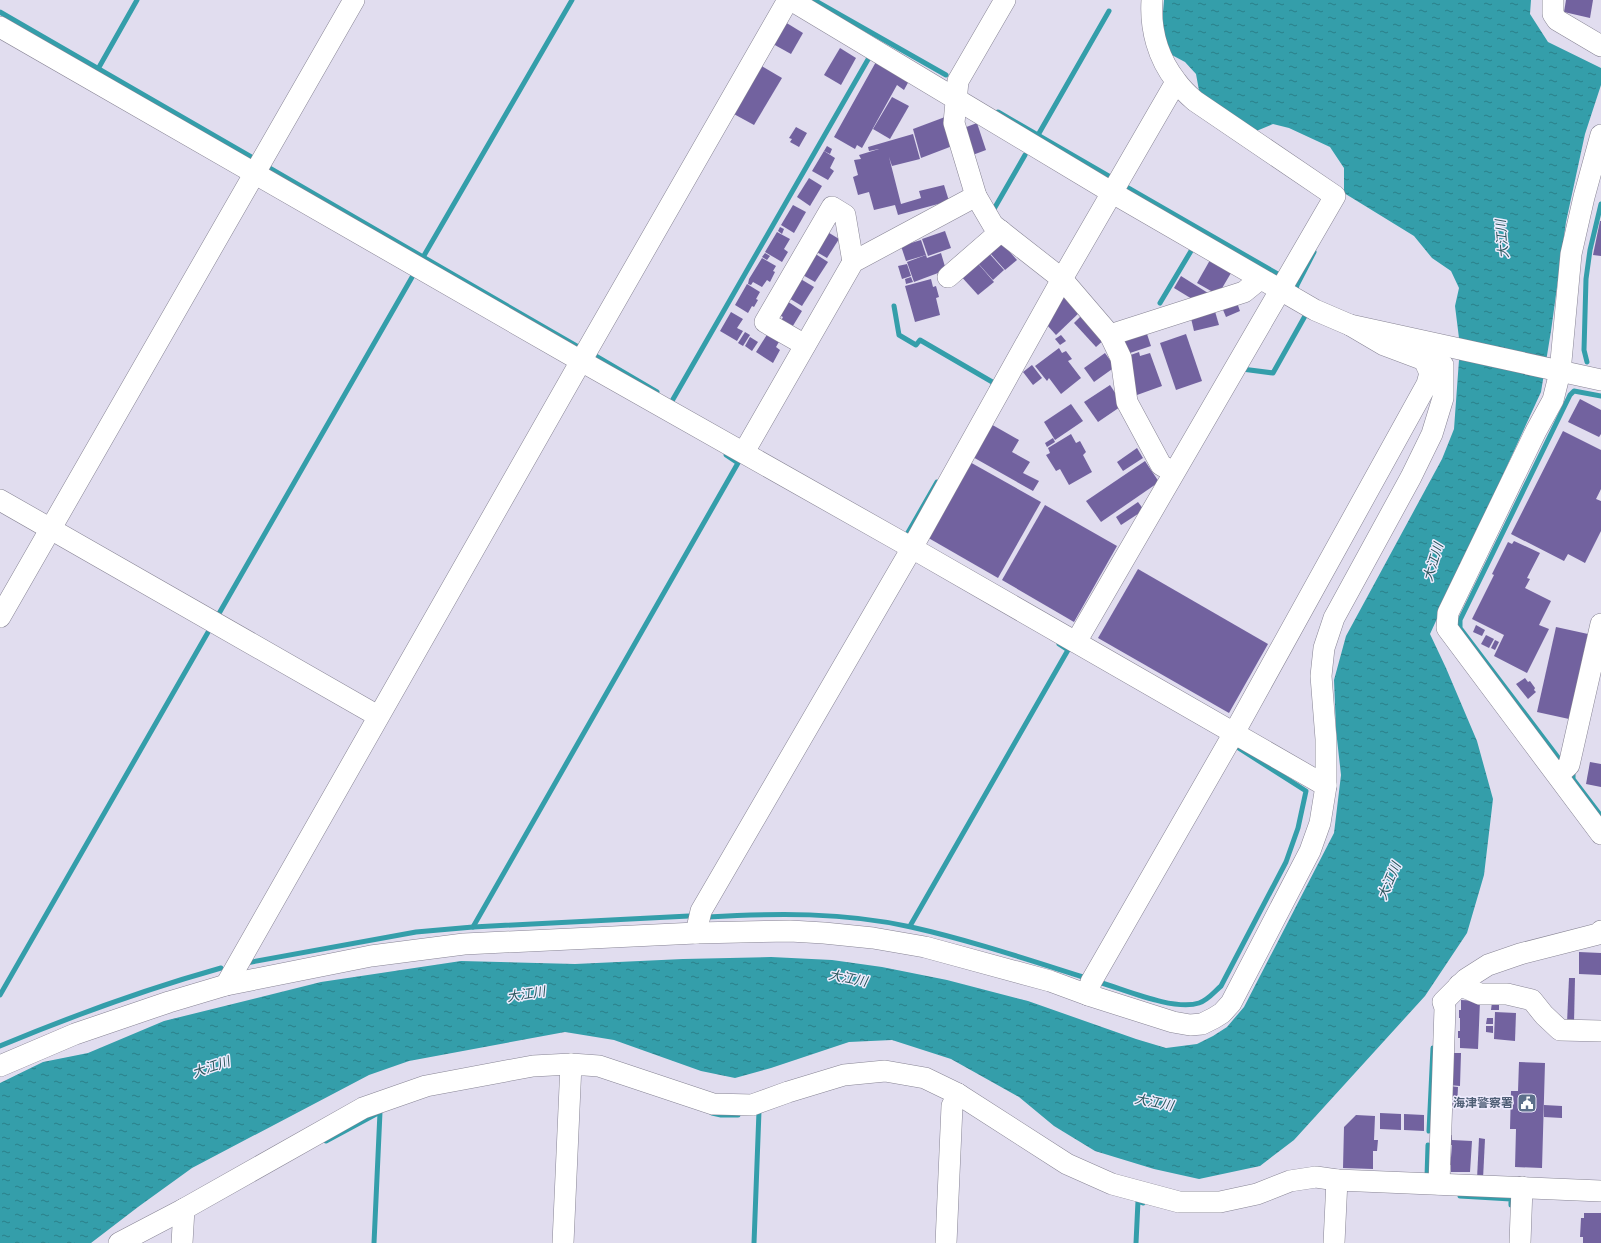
<svg xmlns="http://www.w3.org/2000/svg" width="1601" height="1243" viewBox="0 0 1601 1243" font-family="Rubik,'Noto Sans JP',sans-serif">
<style>
.water{fill:url(#water-ripples)}
.lines{fill:none;stroke-linecap:round;stroke-linejoin:round}
.stream{stroke:#349eaa;stroke-width:5}
.building{fill:#72629f}
.minor-casing{stroke:#878494;stroke-width:22}
.minor{stroke:#fff;stroke-width:21}
.labels{text-anchor:middle;dominant-baseline:central;stroke-width:3;stroke-linejoin:round;paint-order:stroke}
.service-label{font-size:12px;font-weight:bold;fill:#4e5e75;stroke:#eeebfd;text-anchor:end}
.water-label{font-size:13px;font-style:italic;fill:#29565b;stroke:#eeebfd}
</style>
<defs>
<pattern id="water-ripples" width="26" height="14" patternUnits="userSpaceOnUse"><rect width="26" height="14" fill="#349eaa"/><path d="M2 4q2-2 4 0t4 0M15 11q2-2 4 0t4 0" fill="none" stroke="#2a7f89"/></pattern>
</defs>
<rect width="100%" height="100%" fill="#e1ddef"/>
<polygon class="water" points="1164,0 1531,0 1530,14 1548,42 1601,68 1601,85 1585,134 1566,222 1551,331 1541,392 1430,634 1446,668 1477,741 1493,799 1484,875 1467,933 1425,996 1294,1140 1260,1166 1199,1179 1154,1169 1095,1151 1054,1126 1019,1097 951,1059 892,1040 849,1042 771,1068 735,1078 701,1071 614,1040 565,1032 409,1061 369,1075 192,1168 138,1207 91,1243 0,1243 0,1083 43,1062 88,1053 164,1021 321,982 461,961 575,964 683,959 771,957 832,960 882,967 947,980 1028,1001 1136,1039 1166,1048 1197,1044 1213,1036 1227,1027 1244,1007 1334,833 1341,775 1336,730 1334,680 1346,636 1442,459 1454,429 1460,346 1455,306 1459,288 1451,271 1432,258 1414,236 1344,193 1344,168 1330,147 1289,128 1273,124 1254,132 1200,96 1196,74 1185,62 1170,54 1161,36"/>
<g class="lines">
<g class="stream">
<polyline points="814,0 946,75"/>
<polyline points="0,12 255,159"/>
<polyline points="98,69 137,0"/>
<polyline points="998,112 1112,178"/>
<polyline points="1038,135 1109,11"/>
<polyline points="266,166 580,348"/>
<polyline points="1123,185 1283,277"/>
<polyline points="994,209 1025,155"/>
<polyline points="422,259 572,0"/>
<polyline points="1296,290 1297,285 1314,252"/>
<polyline points="1160,303 1191,251"/>
<polyline points="894,306 899,335 916,345 920,340 994,383 992,387"/>
<polyline points="594,355 657,392"/>
<polyline points="1587,362 1584,350 1586,279 1590,250 1601,204"/>
<polyline points="1241,370 1242,369 1273,373 1305,316"/>
<polyline points="672,401 870,56"/>
<polyline points="906,536 937,482"/>
<polyline points="217,617 415,272"/>
<polyline points="1565,761 1560,760 1460,628 1460,620 1570,395 1574,391 1601,396"/>
<polyline points="1573,770 1573,779 1601,816"/>
<path d="M 708,917 C 775,913 844,912 911,927 C 969,940 1026,959 1083,977"/>
<polyline points="910,926 1068,650 1059,644 1060,642"/>
<polyline points="473,927 738,463 726,455 727,450"/>
<polyline points="246,963 416,932 473,927 689,916"/>
<path d="M 1102,983 C 1128,991 1175,1011 1199,1003 C 1208,1000 1214,992 1221,986 L 1286,862 L 1298,828 L 1306,791 L 1237,747 L 1238,745"/>
<polyline points="0,995 211,627"/>
<path d="M 0,1046 C 72,1016 146,989 221,968"/>
<polyline points="712,1113 721,1115 738,1115"/>
<polyline points="1429,1131 1433,1048"/>
<polyline points="326,1141 378,1113"/>
<polyline points="1427,1177 1428,1145"/>
<polyline points="1460,1196 1511,1199 1511,1205"/>
<polyline points="374,1243 380,1112"/>
<polyline points="754,1243 759,1111"/>
<polyline points="1136,1243 1138,1201 1143,1203"/>
</g>
</g>
<g class="building">
<polygon points="1566,0 1593,0 1590,18 1564,12"/>
<polygon points="785,22 803,33 791,54 773,44"/>
<polygon points="840,48 856,58 841,85 824,75"/>
<polygon points="877,60 910,79 904,90 897,85 862,148 857,145 855,149 834,137"/>
<polygon points="760,65 782,78 754,125 732,113"/>
<polygon points="892,97 909,106 890,139 873,129"/>
<polygon points="945,117 955,145 921,158 913,129"/>
<polygon points="977,123 986,150 970,156 961,129"/>
<polygon points="796,127 807,133 799,147 790,142 792,139 789,138"/>
<polygon points="913,134 920,159 892,166 889,157 901,204 921,198 919,191 944,185 949,201 898,215 895,205 874,210 869,192 858,195 853,177 858,175 854,160 861,159 859,155 879,149 869,151 868,147"/>
<polygon points="827,146 832,149 830,154 824,151"/>
<polygon points="824,151 835,158 830,168 834,171 828,180 812,171"/>
<polygon points="809,178 822,186 810,206 797,197"/>
<polygon points="793,205 806,212 794,233 781,225"/>
<polygon points="1600,221 1601,221 1601,256 1593,255"/>
<polygon points="780,227 784,229 782,234 778,231"/>
<polygon points="826,231 839,239 827,258 815,251"/>
<polygon points="945,231 951,248 928,256 922,239"/>
<polygon points="777,232 790,239 784,249 788,252 782,262 765,252"/>
<polygon points="921,240 926,255 906,261 901,246"/>
<polygon points="1001,242 1017,260 1005,270 989,252"/>
<polygon points="987,251 1004,270 993,280 976,261"/>
<polygon points="765,253 770,256 767,260 762,257"/>
<polygon points="814,253 828,262 815,282 801,274"/>
<polygon points="941,253 946,270 914,282 907,262 926,255 927,258"/>
<polygon points="762,258 776,266 773,271 775,272 770,282 767,280 762,287 753,282 751,285 748,284 749,279"/>
<polygon points="975,260 994,282 978,295 959,274"/>
<polygon points="1210,260 1231,273 1218,295 1197,283"/>
<polygon points="907,264 911,276 902,279 898,266"/>
<polygon points="1181,276 1208,293 1197,302 1174,288"/>
<polygon points="911,277 913,282 906,284 905,279"/>
<polygon points="799,278 814,287 802,306 787,297"/>
<polygon points="931,279 933,287 936,286 939,297 936,298 940,315 915,322 905,286"/>
<polygon points="747,284 760,292 756,299 758,300 754,307 752,306 748,313 735,305"/>
<polygon points="1065,293 1081,311 1056,335 1046,324"/>
<polygon points="1236,300 1240,311 1226,317 1221,305"/>
<polygon points="787,301 802,311 791,329 780,323 783,317 779,315"/>
<polygon points="1214,308 1219,325 1194,331 1190,314"/>
<polygon points="731,312 743,319 737,328 743,331 737,341 720,331"/>
<polygon points="1083,314 1106,338 1096,347 1074,323"/>
<polygon points="1145,328 1151,346 1124,355 1117,337"/>
<polygon points="745,332 750,335 743,346 738,343"/>
<polygon points="768,333 780,340 776,347 780,350 773,363 756,352"/>
<polygon points="1186,334 1202,381 1176,390 1160,343"/>
<polygon points="1061,335 1066,341 1060,345 1055,339"/>
<polygon points="750,337 758,342 752,351 745,346"/>
<polygon points="1059,348 1062,353 1066,351 1072,359 1068,361 1081,378 1061,394 1049,378 1047,381 1035,366"/>
<polygon points="1139,352 1140,356 1150,353 1162,386 1137,395 1125,357"/>
<polygon points="1105,353 1115,367 1094,382 1084,368"/>
<polygon points="1032,365 1042,378 1033,385 1023,372"/>
<polygon points="1110,385 1123,405 1098,422 1084,402"/>
<polygon points="1580,399 1601,410 1601,434 1599,437 1568,422"/>
<polygon points="1071,404 1083,421 1055,440 1044,422"/>
<polygon points="989,423 1019,440 1012,452 1030,462 1023,473 1039,481 1033,491 971,456"/>
<polygon points="1563,431 1601,450 1601,489 1596,499 1601,501 1601,531 1585,563 1568,554 1564,561 1511,534"/>
<polygon points="1071,434 1076,443 1080,441 1086,452 1083,455 1092,472 1069,485 1060,469 1056,471 1046,455 1050,453 1048,448"/>
<polygon points="1053,438 1055,442 1047,447 1045,443"/>
<polygon points="1137,448 1143,458 1123,471 1117,462"/>
<polygon points="968,461 1041,502 998,578 925,536"/>
<polygon points="1145,461 1159,482 1101,522 1086,501"/>
<polygon points="1138,502 1144,510 1121,525 1116,517"/>
<polygon points="1045,505 1117,546 1074,622 1002,580"/>
<polygon points="1514,541 1540,553 1527,578 1530,579 1525,588 1551,601 1539,625 1549,629 1527,673 1494,656 1504,635 1472,619 1494,575 1492,574 1508,542 1512,544"/>
<polygon points="1138,569 1268,644 1229,713 1098,638"/>
<polygon points="1476,625 1485,630 1482,636 1473,632"/>
<polygon points="1556,627 1588,634 1569,719 1537,712"/>
<polygon points="1486,635 1494,639 1489,648 1481,644"/>
<polygon points="1495,640 1499,642 1495,650 1491,648"/>
<polygon points="1525,678 1528,682 1530,681 1535,688 1534,690 1536,692 1528,699 1516,684"/>
<polygon points="1590,762 1601,764 1601,787 1586,784"/>
<polygon points="1579,952 1601,953 1601,975 1579,974"/>
<polygon points="1569,978 1575,978 1574,1023 1567,1023"/>
<polygon points="1461,1000 1480,1001 1478,1049 1460,1048 1460,1038 1458,1038 1458,1031 1460,1031 1460,1018 1459,1018 1459,1010 1461,1010"/>
<polygon points="1492,1002 1499,1002 1499,1010 1491,1010"/>
<polygon points="1495,1012 1516,1013 1515,1041 1494,1039"/>
<polygon points="1487,1018 1493,1018 1493,1024 1486,1024"/>
<polygon points="1486,1026 1493,1026 1493,1033 1486,1032"/>
<polygon points="1450,1053 1461,1053 1460,1086 1449,1085"/>
<polygon points="1519,1062 1545,1063 1542,1168 1515,1167 1516,1129 1510,1129 1511,1091 1518,1091"/>
<polygon points="1449,1086 1458,1087 1457,1107 1448,1107"/>
<polygon points="1544,1105 1562,1106 1562,1118 1544,1117"/>
<polygon points="1380,1113 1401,1114 1401,1130 1380,1129"/>
<polygon points="1404,1114 1424,1115 1424,1131 1404,1130"/>
<polygon points="1356,1115 1375,1116 1374,1140 1378,1140 1377,1151 1373,1151 1373,1169 1343,1168 1344,1127"/>
<polygon points="1446,1135 1452,1135 1452,1140 1472,1141 1470,1172 1451,1172 1451,1165 1446,1165 1446,1156 1451,1157 1452,1145 1445,1145"/>
<polygon points="1479,1138 1485,1139 1483,1179 1477,1179"/>
<polygon points="1584,1213 1601,1213 1601,1243 1583,1243 1583,1237 1580,1237 1581,1218 1584,1218"/>
</g>
<g class="lines">
<g class="minor-casing">
<g id="minor">
<polyline points="791,0 1111,192 1315,310 1350,325 1601,380"/>
<polyline points="1005,0 958,81 954,123 976,196 993,225 1062,279 1110,335 1121,358 1127,402 1161,465 1173,472"/>
<polyline points="1553,0 1553,14 1557,20 1601,46"/>
<polyline points="0,27 581,361 912,548 1326,786 1320,823 1310,851 1231,1003 1222,1013 1214,1018 1202,1024 1190,1025 1173,1022 1088,995"/>
<polyline points="1601,135 1584,197 1571,254 1560,372 1553,400 1536,431 1448,613 1447,628 1601,834"/>
<polyline points="948,277 1001,231"/>
<polyline points="1110,335 1244,292 1260,279"/>
<polyline points="805,345 765,322 832,207 845,215 853,262"/>
<polyline points="744,452 853,262 976,196"/>
<polyline points="0,500 378,716"/>
<polyline points="0,617 354,0"/>
<path d="M 1076,642 L 1335,196 L 1195,101 C 1188,95 1181,88 1176,81 C 1158,58 1150,29 1152,0"/>
<polyline points="1558,775 1569,765 1601,624"/>
<polyline points="1326,786 1326,739 1321,676 1324,648 1334,618 1411,477 1432,434 1443,398 1443,365 1429,362"/>
<polyline points="696,933 701,911 912,548 1062,279 1176,82"/>
<polyline points="226,985 581,361 788,0"/>
<polyline points="1459,985 1480,994 1507,994 1532,1000 1544,1015 1560,1030 1601,1031"/>
<polyline points="0,1066 75,1034 169,1002 226,985 371,956 464,944 696,933 790,931 824,933 873,938 925,947 1050,981 1088,995 1091,982 1234,733 1427,384 1430,373 1424,360 1384,345 1350,325"/>
<polyline points="1439,1184 1445,1008 1443,1002 1466,979 1488,965 1520,954 1598,934 1601,931"/>
<polyline points="119,1243 184,1209"/>
<polyline points="182,1243 184,1209 363,1108 426,1086 533,1066 571,1064"/>
<polyline points="563,1243 571,1064 599,1066 713,1104 752,1105 788,1092 844,1075 885,1071 925,1078 958,1094"/>
<polyline points="946,1243 952,1106 958,1094 1067,1164 1112,1184 1179,1202 1220,1202 1257,1194 1290,1181 1316,1177 1337,1180"/>
<polyline points="1334,1243 1337,1180 1601,1191"/>
<polyline points="1520,1243 1522,1187"/>
</g>
</g>
<use href="#minor" class="minor"/>
</g>
<defs>
<g id="civic-square" transform="scale(1)"><rect x="-9" y="-9" width="18" height="18" rx="4" fill="#5c6f8a" stroke="#eeebfd"/><path d="M-.6-6.5H3V-4.5H.6V-3L4-1V1h2V6H-6V1h2V-1L-.6-3ZM-1.2 2.5V6h2.4V2.5Z" fill="#fff"/></g>
</defs>
<g fill-rule="evenodd">
<use href="#civic-square" x="1527" y="1103"/>
</g>
<g class="labels">
<g class="service-label">
<text x="1513" y="1103">海津警察署</text>
</g>
<g class="water-label">
<text transform="translate(1502 239) rotate(-95)">大江川</text>
<text transform="translate(1433 562) rotate(-73)">大江川</text>
<text transform="translate(1389 881) rotate(-67)">大江川</text>
<text transform="translate(848 978) rotate(11)">大江川</text>
<text transform="translate(526 994) rotate(-9)">大江川</text>
<text transform="translate(211 1067) rotate(-19)">大江川</text>
<text transform="translate(1154 1102) rotate(11)">大江川</text>
</g>
</g>
</svg>
